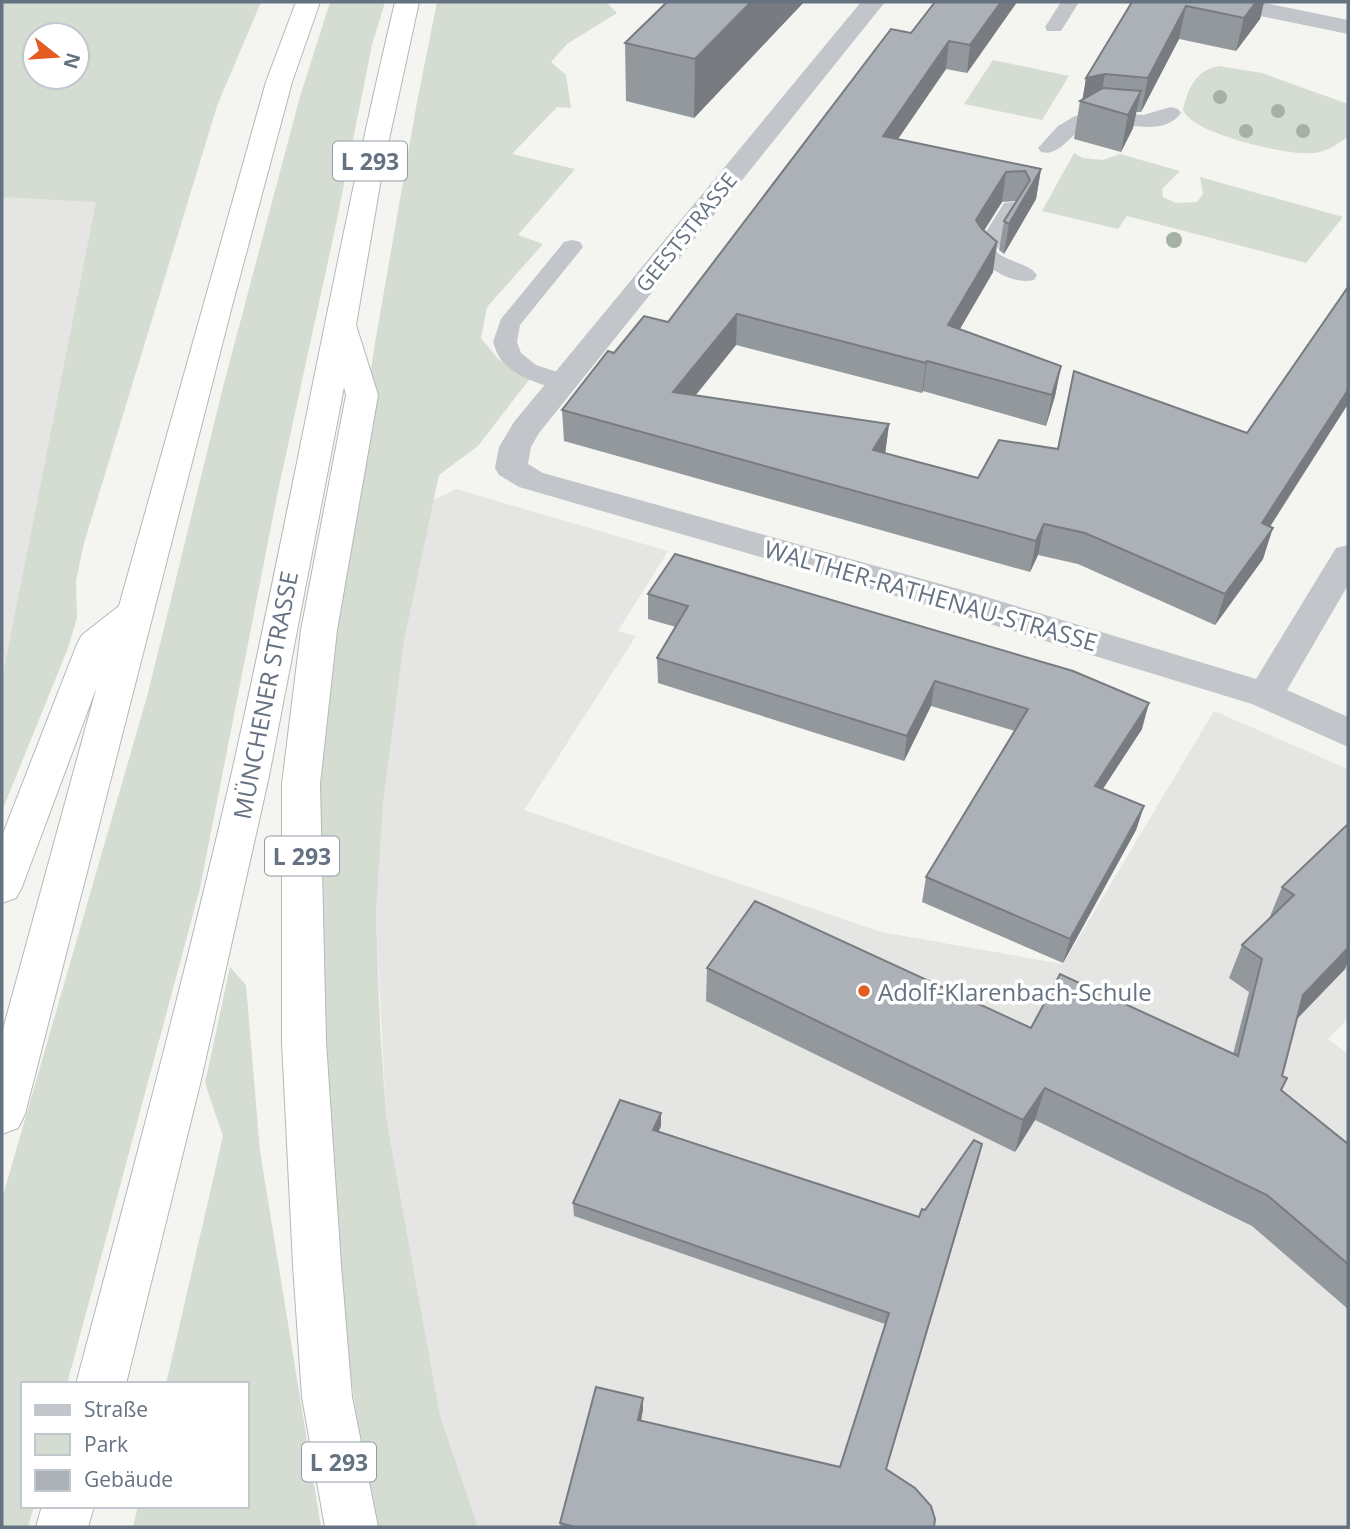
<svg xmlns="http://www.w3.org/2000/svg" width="1350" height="1529" viewBox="0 0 1350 1529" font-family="'Open Sans',sans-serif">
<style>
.built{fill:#e5e6e4}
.green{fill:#d5dcd2;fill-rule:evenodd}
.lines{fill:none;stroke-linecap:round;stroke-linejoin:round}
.trunk-casing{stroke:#b5b8bb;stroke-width:2}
.service{fill:#c2c5c9;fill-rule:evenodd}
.minor{fill:#c2c5c9;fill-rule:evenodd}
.trunk{fill:#fff;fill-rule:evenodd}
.tree{fill:#a5b1a2}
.wall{fill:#93989d}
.shaded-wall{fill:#787c80}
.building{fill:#abb1b7;stroke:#787c80;stroke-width:2}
.poi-dot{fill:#e35d23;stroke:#fff;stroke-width:2.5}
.labels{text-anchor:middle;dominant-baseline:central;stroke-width:7;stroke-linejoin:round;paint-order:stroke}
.far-street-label{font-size:21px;fill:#647282;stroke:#fff}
.shield{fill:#fff;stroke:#929ca8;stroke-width:2}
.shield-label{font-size:23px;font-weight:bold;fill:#647282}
.street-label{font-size:24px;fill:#647282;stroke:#fff}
.poi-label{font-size:24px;fill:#647282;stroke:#fff;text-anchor:start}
</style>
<rect width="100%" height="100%" fill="#f4f5f1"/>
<g class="built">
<polygon points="2,192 110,196 2,737"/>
<polygon points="456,489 668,551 618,631 636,636 524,810 881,932 1063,964 1214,711 1348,769 1348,1018 1328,1039 1348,1054 1348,1527 478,1527 440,1415 386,1116 376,915 383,805 404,641 432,501"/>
</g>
<g class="green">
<path d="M 2,2 L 261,2 L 217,106 L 84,543 L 76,581 L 77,618 L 68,648 L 2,811 L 2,680 L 96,202 L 2,197 ZM 77,35 L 77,77 L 35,77 L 35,35 Z"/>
<polygon points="330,2 385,2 372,45 334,234 278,491 200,888 67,1384 23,1384 23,1506 34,1506 28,1527 2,1527 2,1199 148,693 223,387 299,100"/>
<polygon points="437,2 606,2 617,13 567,44 551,62 566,75 571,108 557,107 512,154 575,169 518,235 543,244 487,307 481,338 499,360 532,376 478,446 439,475 404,641 383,805 376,915 380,1027 386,1116 440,1415 478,1527 377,1527 363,1461 329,1228 316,838 328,670 351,507 375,343 417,102"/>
<polygon points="993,60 1069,76 1042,120 964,104"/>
<path d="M 1219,66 L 1262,73 L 1348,104 L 1348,137 C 1337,144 1327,152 1314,153 C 1288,156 1192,134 1183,110 C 1188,89 1195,70 1219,66 Z"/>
<polygon points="1074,153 1083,158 1103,160 1120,154 1180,171 1162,189 1163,197 1176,203 1197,202 1203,194 1200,177 1343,217 1306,263 1127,216 1118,229 1042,211"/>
<polygon points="230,967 246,985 260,1151 321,1527 133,1527 138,1506 247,1506 247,1384 166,1384 223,1136 205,1083"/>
</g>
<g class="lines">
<g class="trunk-casing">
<g id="trunk">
<polygon points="296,2 320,2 292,82 232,306 25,1114 18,1128 2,1134 2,1033 97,686 22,887 16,898 2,903 2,836 77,644 82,635 119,606 266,82"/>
<path d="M 395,2 L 419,2 L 383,167 L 356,325 L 378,395 L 337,630 L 320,784 L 326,1042 L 341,1265 L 352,1397 L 378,1527 L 325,1527 L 302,1397 L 293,1265 L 282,1042 L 282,784 L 301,630 L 346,395 L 344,387 L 269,776 L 201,1080 L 126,1384 L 76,1384 C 130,1182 184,980 231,776 C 289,519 334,258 395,2 Z"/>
<polygon points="42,1506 94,1506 88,1527 36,1527"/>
</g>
</g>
<g class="service">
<polygon points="1061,2 1079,2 1061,31 1047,31 1045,27"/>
<path d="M 1171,107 L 1178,109 L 1181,113 C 1162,139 1122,120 1096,123 C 1073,126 1062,158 1041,152 L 1038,148 L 1058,126 L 1075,116 L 1098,111 L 1143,115 Z"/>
<path d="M 1012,202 L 1020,203 L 1023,208 L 996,251 C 1007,263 1028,262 1037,275 L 1034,280 C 1012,285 986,268 974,251 L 1004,203 Z"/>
<path d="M 572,240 L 580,242 L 583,247 L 520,325 L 517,342 L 521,353 L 536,365 L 573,377 L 576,382 L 573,387 C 552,392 512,376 500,358 C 497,354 495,347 493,342 L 501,319 L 564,242 Z"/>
</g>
<g class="minor">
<polygon points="861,2 885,2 539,433 531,447 528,464 543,473 980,595 1256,679 1336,548 1348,545 1348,585 1287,690 1348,717 1348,747 1252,704 954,613 519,487 499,475 495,468 499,447 514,422"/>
<polygon points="1214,2 1260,2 1348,20 1348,34 1226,9 1218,7"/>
</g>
<use href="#trunk" class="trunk"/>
</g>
<g class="tree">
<circle cx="1220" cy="97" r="7"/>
<circle cx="1278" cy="111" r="7"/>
<circle cx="1246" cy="131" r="7"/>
<circle cx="1303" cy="131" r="7"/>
<circle cx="1174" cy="240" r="8"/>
</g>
<g class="wall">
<polygon points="804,2 694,118 626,101 625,43"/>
<polygon points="1017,2 967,73 946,69 898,139 1041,169 1036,199 1004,254 999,250 1004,221 1017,201 1002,202 983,231 997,242 993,272 960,329 1061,366 1055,396 1046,426 923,391 922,393 736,345 695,396 889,424 885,453 978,478 1058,449 1247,433 1348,287 1348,404 1270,527 1263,559 1215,625 1078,564 1038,555 1030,572 564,441 562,410 614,353 668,322 911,33"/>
<polygon points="1132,2 1264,2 1260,19 1236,51 1179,39 1141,112 1136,112 1133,128 1121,152 1074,139 1080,101 1083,100 1086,78"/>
<polygon points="648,594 1142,729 1103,789 1144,806 1136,830 1063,963 922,902 926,877 1015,731 931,706 904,761 658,683 657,658 676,627 648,619"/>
<polygon points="1348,824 1348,961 1345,969 1297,1019 1282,1076 1281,1090 1348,1144 1348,1309 1252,1226 1035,1120 1015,1152 706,1001 707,968 1031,1028 1233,1054 1249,992 1229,978 1242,945 1269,919 1282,887"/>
<polygon points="661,1126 659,1131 919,1217 979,1157 886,1469 934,1527 561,1527 560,1523 643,1398 643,1409 641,1421 840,1467 885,1324 574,1216 573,1203"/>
</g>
<g class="shaded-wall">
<polygon points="751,2 804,2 694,118 695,59"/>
<polygon points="1001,2 1017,2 967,73 970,45"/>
<polygon points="1256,2 1264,2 1260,19 1236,51 1244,18"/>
<polygon points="1186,6 1179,39 1141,112 1148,78"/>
<polygon points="949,41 946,69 880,165 883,136"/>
<polygon points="1105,74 1099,106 1082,102 1086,78"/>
<polygon points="1141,91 1133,128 1121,152 1128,115"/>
<polygon points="1041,169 1036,199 1004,254 1009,224"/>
<polygon points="1006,172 1002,202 972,250 976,220"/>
<polygon points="997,242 993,272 944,356 948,325"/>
<polygon points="737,314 736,345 673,423 673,392"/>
<polygon points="927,361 923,391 922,393 926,363"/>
<polygon points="1061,366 1055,396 1046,426 1052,395"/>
<polygon points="1348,390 1348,404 1252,554 1262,523"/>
<polygon points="889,424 885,455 873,450"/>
<polygon points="1044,524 1038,555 1030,572 1036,541"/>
<polygon points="1273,528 1263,559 1215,625 1225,594"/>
<polygon points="935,681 931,706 904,761 907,736"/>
<polygon points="1149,703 1142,729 1088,811 1095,786"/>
<polygon points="1144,806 1136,830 1063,963 1070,939"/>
<polygon points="1348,948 1348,961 1345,969 1288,1028 1303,995"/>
<polygon points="1045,1088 1035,1120 1015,1152 1023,1120"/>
<polygon points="661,1113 661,1126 653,1143 653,1130"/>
<polygon points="982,1144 979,1157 883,1480 886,1469"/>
<polygon points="643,1398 643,1409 639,1432 638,1420"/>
</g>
<g class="building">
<polygon points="667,2 751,2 695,59 625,43"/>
<polygon points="935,2 1001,2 970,45 949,41 883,136 1041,169 1009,224 1004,221 1030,180 1025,171 1006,172 976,220 982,229 997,242 948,325 1061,366 1052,395 927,361 926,363 737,314 673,392 889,424 873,450 978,478 999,440 1058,449 1074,371 1247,433 1348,287 1348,390 1262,523 1273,528 1225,594 1085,533 1044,524 1036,541 562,410 608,351 614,353 644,316 668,322 891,29 911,33"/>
<polygon points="1132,2 1256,2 1244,18 1186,6 1148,78 1105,74 1086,78"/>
<polygon points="1103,88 1141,91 1128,115 1080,101"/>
<polygon points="675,554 1073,671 1149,703 1095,786 1144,806 1070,939 926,877 1028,709 935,681 907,736 657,658 688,606 648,594"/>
<polygon points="1348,824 1348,948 1303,995 1282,1076 1287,1078 1281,1090 1348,1144 1348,1264 1267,1195 1045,1088 1023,1120 707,968 755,901 1031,1028 1060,974 1238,1056 1262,959 1242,945 1294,895 1282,887"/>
<polygon points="620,1100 661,1113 653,1130 919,1217 922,1209 925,1210 974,1140 982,1144 886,1469 915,1488 931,1506 935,1519 934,1527 575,1527 560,1523 596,1387 643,1398 638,1420 840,1467 889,1313 573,1203"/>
</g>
<circle class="poi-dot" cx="864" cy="991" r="7"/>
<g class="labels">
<g class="far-street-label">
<text transform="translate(686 232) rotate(-51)">GEESTSTRASSE</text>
</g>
<g class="shield">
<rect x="333" y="141.5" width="74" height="39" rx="5"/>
<rect x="265" y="836.5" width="74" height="39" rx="5"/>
<rect x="302" y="1442.5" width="74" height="39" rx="5"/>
</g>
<g class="shield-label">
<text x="370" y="161">L 293</text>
<text x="302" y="856">L 293</text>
<text x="339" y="1462">L 293</text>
</g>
<g class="street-label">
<text transform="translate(931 595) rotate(16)">WALTHER-RATHENAU-STRASSE</text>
<text transform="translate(265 695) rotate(-79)">MÜNCHENER STRASSE</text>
</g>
<g class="poi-label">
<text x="878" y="991">Adolf-Klarenbach-Schule</text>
</g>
</g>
<rect width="1350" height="1529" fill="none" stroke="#647282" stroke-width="7"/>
<rect x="21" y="1382" width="228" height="126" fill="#ffffff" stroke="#c1c7cd" stroke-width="2"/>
<rect x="35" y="1405" width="35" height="10" fill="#c2c5c9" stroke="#c1c7cd" stroke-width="2"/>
<text x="84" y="1417" font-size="21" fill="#647282">Straße</text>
<rect x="35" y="1434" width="35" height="21" fill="#d5dcd2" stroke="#c1c7cd" stroke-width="2"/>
<text x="84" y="1452" font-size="21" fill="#647282">Park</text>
<rect x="35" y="1470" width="35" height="21" fill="#abb1b7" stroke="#c1c7cd" stroke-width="2"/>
<text x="84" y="1487" font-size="21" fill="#647282">Gebäude</text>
<g transform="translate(56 56) rotate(107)"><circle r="33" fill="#ffffff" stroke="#c1c7cd" stroke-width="2"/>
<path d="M0-5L12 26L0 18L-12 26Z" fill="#e35d23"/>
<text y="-10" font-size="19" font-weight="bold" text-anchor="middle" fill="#647282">N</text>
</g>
</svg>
